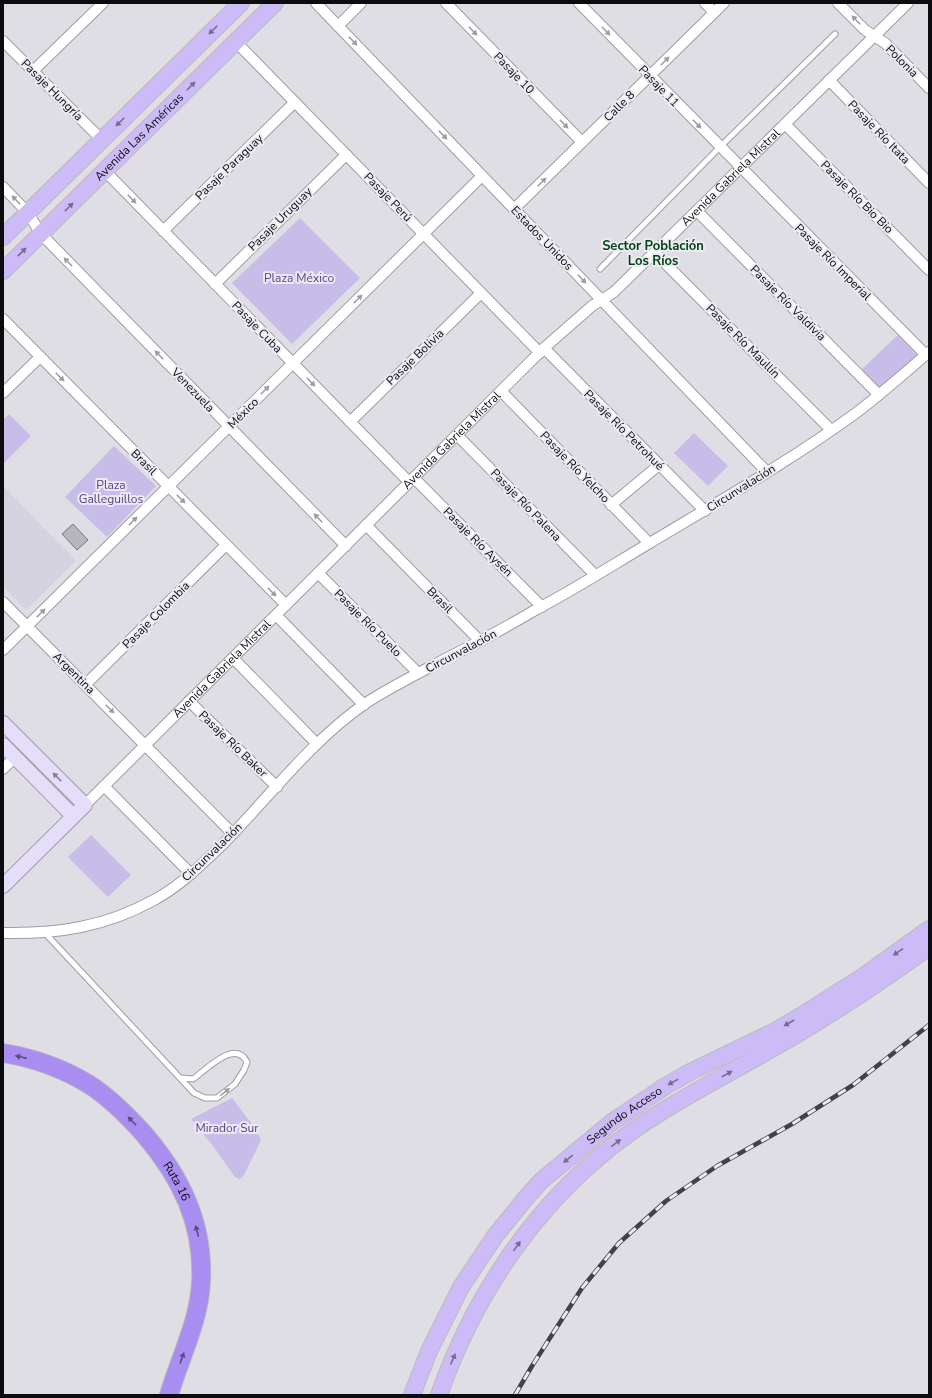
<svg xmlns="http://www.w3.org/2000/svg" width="932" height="1398" viewBox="0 0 932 1398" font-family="'Nunito Sans',sans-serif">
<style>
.built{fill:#d5d2e0}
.green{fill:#c7bde8}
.building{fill:#b7b5bd;stroke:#77767d}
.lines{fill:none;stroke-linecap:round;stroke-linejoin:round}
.lane-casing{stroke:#9e9da4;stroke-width:7}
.street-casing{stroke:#9e9da4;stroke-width:12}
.secondary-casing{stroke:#9e9da4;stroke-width:16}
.primary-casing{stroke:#bbbbbc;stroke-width:18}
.highway-casing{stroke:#bbbbbc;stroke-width:20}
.lane{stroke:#fff;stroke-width:5}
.street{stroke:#fff;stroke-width:10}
.secondary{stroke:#e6ddfb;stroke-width:14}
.primary{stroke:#ccbbf7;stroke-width:16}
.highway{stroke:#aa8df1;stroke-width:18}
.rail-casing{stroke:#424145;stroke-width:4.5}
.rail{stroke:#ecebf3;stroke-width:3;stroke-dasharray:9;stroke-linecap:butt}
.oneway{fill:#9e9d9f}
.oneway2{fill:#766c8e}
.oneway3{fill:#847e90}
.oneway4{fill:#5b4c80}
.labels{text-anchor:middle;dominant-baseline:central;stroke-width:4;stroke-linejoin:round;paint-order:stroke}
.street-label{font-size:12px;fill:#0c0b0e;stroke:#ecebf3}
.park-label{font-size:12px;fill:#59408e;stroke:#ecebf3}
.neighbourhood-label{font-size:13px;font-weight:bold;fill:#034311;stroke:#ecebf3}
</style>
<rect width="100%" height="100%" fill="#dfdee5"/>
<polygon class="built" points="3,486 76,561 26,610 3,586"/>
<g class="green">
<polygon points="300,218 360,278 292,344 232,283"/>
<polygon points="898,335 918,356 881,390 862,369"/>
<polygon points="9,414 31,436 3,464 3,420"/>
<polygon points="694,433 728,466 708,486 674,453"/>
<polygon points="114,446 156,486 107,537 65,497"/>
<polygon points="91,835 131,875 108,897 68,857"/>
<polygon points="232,1098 255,1128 261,1140 244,1175 240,1179 235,1177 213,1146 191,1119"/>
</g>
<polygon class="building" points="73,524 88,540 77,550 62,534"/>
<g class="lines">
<g class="lane-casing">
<g id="lane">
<polyline points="600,269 720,147 835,34"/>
<path d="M 45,933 L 194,1093 L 205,1098 L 217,1098 L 235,1084 L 244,1070 L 247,1062 C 235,1038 205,1071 193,1079 L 182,1078"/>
</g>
</g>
<g class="street-casing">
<g id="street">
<polyline points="316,3 767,472"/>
<polyline points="446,3 582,142"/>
<polyline points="579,3 926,355"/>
<polyline points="705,3 714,12"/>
<polyline points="838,3 865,30 885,43 929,88"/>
<polyline points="338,26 361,3"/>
<polyline points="3,41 102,140"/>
<polyline points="236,42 540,353"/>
<polyline points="33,71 103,3"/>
<polyline points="829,80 929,183"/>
<polyline points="785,124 929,270"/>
<polyline points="105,171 409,482"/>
<polyline points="3,187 28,213 41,234 47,240 346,546"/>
<polyline points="514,209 724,3"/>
<polyline points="697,211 879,395"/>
<polyline points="163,231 295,102"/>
<polyline points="655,253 831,430"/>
<polyline points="215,284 346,155"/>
<polyline points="3,319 286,605"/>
<polyline points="544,348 705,511"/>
<polyline points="501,391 649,543"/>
<polyline points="3,393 40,357"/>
<polyline points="350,422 481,293"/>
<polyline points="457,435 595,575"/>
<polyline points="414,478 542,607"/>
<polyline points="611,505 659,465"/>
<polyline points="366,525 480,641"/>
<polyline points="318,573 418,673"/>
<polyline points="3,602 233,834"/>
<polyline points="276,615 364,705"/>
<polyline points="3,650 482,176"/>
<polyline points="233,658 317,744"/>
<polyline points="86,684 226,545"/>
<polyline points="189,701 277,787"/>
<polyline points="3,769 15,757"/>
<polyline points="104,786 191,874"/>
<path id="s1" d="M 85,805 L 544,348 L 592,306 L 614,292 L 908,3"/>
<path d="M 3,933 C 58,934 105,927 154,900 C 180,886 201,865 223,844 C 269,797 312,740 366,703 C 392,686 421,672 449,657 C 479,642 508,626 537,609 C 575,589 611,566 648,544 C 718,502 790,461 856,413 C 881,394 905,373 929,352"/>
</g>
</g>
<g class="secondary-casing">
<g id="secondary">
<polyline points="3,723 85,805 3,886"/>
<polyline points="3,745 73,816"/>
</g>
</g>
<g class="primary-casing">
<g id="primary">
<polyline points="3,237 241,3"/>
<path id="s2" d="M 3,271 L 275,3"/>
<path id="s3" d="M 412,1395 L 429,1351 L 461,1287 L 495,1236 L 525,1199 L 541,1181 L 612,1122 L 664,1087 L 690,1072 L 775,1031 L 799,1017 L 862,977 L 929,929"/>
<path d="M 439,1395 C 471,1304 525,1219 600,1156 C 653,1111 716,1081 777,1046 C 830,1016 880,982 929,947"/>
</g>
</g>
<g class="highway-casing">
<g id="highway">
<path id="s4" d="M 3,1053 C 34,1058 64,1069 90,1085 C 111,1099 128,1116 144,1134 C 181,1177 204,1224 201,1282 C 199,1322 180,1357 169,1395"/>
</g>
</g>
<use href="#lane" class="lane"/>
<use href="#street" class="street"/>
<use href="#secondary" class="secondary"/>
<use href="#primary" class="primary"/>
<use href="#highway" class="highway"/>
<g class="rail-casing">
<polyline id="rail" points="515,1395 532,1366 582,1288 619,1243 666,1201 717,1166 792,1124 853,1085 929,1025"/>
</g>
<use href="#rail" class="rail"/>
</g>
<defs><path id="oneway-solid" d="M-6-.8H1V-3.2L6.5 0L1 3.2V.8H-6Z"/></defs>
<g class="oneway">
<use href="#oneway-solid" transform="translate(856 20) rotate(-134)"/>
<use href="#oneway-solid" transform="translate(473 31) rotate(46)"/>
<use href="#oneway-solid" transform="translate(606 31) rotate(46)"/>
<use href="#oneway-solid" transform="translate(353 41) rotate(46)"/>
<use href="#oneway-solid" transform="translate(665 61) rotate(-45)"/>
<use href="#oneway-solid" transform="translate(564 124) rotate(46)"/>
<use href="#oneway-solid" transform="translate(697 124) rotate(46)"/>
<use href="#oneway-solid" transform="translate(443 135) rotate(46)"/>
<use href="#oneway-solid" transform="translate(542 182) rotate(-45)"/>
<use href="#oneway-solid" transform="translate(132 199) rotate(46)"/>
<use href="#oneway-solid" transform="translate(16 200) rotate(-134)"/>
<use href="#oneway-solid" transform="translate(68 262) rotate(-134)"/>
<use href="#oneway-solid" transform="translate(582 279) rotate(46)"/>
<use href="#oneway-solid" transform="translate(358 299) rotate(-45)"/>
<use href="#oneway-solid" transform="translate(159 355) rotate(-134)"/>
<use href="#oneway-solid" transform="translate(60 377) rotate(45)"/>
<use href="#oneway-solid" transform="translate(311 382) rotate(46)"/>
<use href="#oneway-solid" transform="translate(265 390) rotate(-45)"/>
<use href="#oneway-solid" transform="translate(181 499) rotate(45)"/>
<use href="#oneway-solid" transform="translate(318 518) rotate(-134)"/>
<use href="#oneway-solid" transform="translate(133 521) rotate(-45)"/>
<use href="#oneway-solid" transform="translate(272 592) rotate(45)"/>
<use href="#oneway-solid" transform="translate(41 613) rotate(-45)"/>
<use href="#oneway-solid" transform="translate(110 709) rotate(45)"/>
<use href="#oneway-solid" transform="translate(225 1092) rotate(-37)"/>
</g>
<g class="oneway2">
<use href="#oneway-solid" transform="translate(213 30) rotate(135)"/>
<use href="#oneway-solid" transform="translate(191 86) rotate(-45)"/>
<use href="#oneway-solid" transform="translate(120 122) rotate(135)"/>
<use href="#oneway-solid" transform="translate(69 207) rotate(-45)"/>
<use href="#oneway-solid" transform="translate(22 252) rotate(-44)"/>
<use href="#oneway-solid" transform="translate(898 952) rotate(145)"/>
<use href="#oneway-solid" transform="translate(789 1023) rotate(150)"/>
<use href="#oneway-solid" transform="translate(727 1074) rotate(-29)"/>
<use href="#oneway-solid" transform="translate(673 1082) rotate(151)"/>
<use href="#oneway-solid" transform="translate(616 1143) rotate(-38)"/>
<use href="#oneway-solid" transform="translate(568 1159) rotate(141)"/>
<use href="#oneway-solid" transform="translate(517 1246) rotate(-55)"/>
<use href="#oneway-solid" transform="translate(453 1359) rotate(-67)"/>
</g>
<use class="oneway3" href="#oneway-solid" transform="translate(57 777) rotate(-135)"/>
<g class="oneway4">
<use href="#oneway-solid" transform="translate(21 1057) rotate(-167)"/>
<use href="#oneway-solid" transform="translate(132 1121) rotate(-134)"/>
<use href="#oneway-solid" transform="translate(197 1231) rotate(-104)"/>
<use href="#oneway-solid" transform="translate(182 1358) rotate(-70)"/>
</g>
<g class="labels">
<g class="street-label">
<text transform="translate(902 61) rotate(45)">Polonia</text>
<text transform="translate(514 73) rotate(46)">Pasaje 10</text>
<text transform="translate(659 86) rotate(46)">Pasaje 11</text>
<text transform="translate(52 90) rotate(45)">Pasaje Hungría</text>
<text transform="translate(619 106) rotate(-45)">Calle 8</text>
<text transform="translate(879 132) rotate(46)">Pasaje Río Itata</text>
<text stroke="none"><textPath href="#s2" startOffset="191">Avenida Las Américas</textPath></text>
<text transform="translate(229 167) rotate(-44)">Pasaje Paraguay</text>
<text stroke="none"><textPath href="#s1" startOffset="901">Avenida Gabriela Mistral</textPath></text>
<text transform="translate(388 197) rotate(46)">Pasaje Perú</text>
<text transform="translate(857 197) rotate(45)">Pasaje Río Bio Bio</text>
<text transform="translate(280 219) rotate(-45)">Pasaje Uruguay</text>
<text transform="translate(542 238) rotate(46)">Estados Unidos</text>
<text transform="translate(833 262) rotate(45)">Pasaje Río Imperial</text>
<text transform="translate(788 303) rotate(45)">Pasaje Río Valdivia</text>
<text transform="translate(257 327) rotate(46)">Pasaje Cuba</text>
<text transform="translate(743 341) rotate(45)">Pasaje Río Maullín</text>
<text transform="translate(415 357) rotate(-44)">Pasaje Bolivia</text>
<text transform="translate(193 390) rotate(46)">Venezuela</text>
<text transform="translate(243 413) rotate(-45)">México</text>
<text transform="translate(624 430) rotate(45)">Pasaje Río Petrohué</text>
<text stroke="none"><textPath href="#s1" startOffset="517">Avenida Gabriela Mistral</textPath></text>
<text transform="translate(144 462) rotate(45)">Brasil</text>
<text transform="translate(575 467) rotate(46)">Pasaje Río Yelcho</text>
<text transform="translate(741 488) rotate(-32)">Circunvalación</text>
<text transform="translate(526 505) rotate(46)">Pasaje Río Palena</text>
<text transform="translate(478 542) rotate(45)">Pasaje Río Aysén</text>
<text transform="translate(440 600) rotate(45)">Brasil</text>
<text transform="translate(156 615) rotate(-45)">Pasaje Colombia</text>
<text transform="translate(368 623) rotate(45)">Pasaje Río Puelo</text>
<text transform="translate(461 651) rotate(-28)">Circunvalación</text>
<text stroke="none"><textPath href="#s1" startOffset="193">Avenida Gabriela Mistral</textPath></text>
<text transform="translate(74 673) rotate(45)">Argentina</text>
<text transform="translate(233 744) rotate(44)">Pasaje Río Baker</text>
<text transform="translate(212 852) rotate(-44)">Circunvalación</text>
<text stroke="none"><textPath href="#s3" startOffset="358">Segundo Acceso</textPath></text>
<text stroke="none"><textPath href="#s4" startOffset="224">Ruta 16</textPath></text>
</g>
<g class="park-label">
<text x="299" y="278">Plaza México</text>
<text x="111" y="485">Plaza<tspan x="111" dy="14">Galleguillos</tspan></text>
<text x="227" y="1128">Mirador Sur</text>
</g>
<g class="neighbourhood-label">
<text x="653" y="246">Sector Población<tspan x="653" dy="15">Los Ríos</tspan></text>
</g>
</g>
<rect width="932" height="1398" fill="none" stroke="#0c0b0e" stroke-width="8"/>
</svg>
